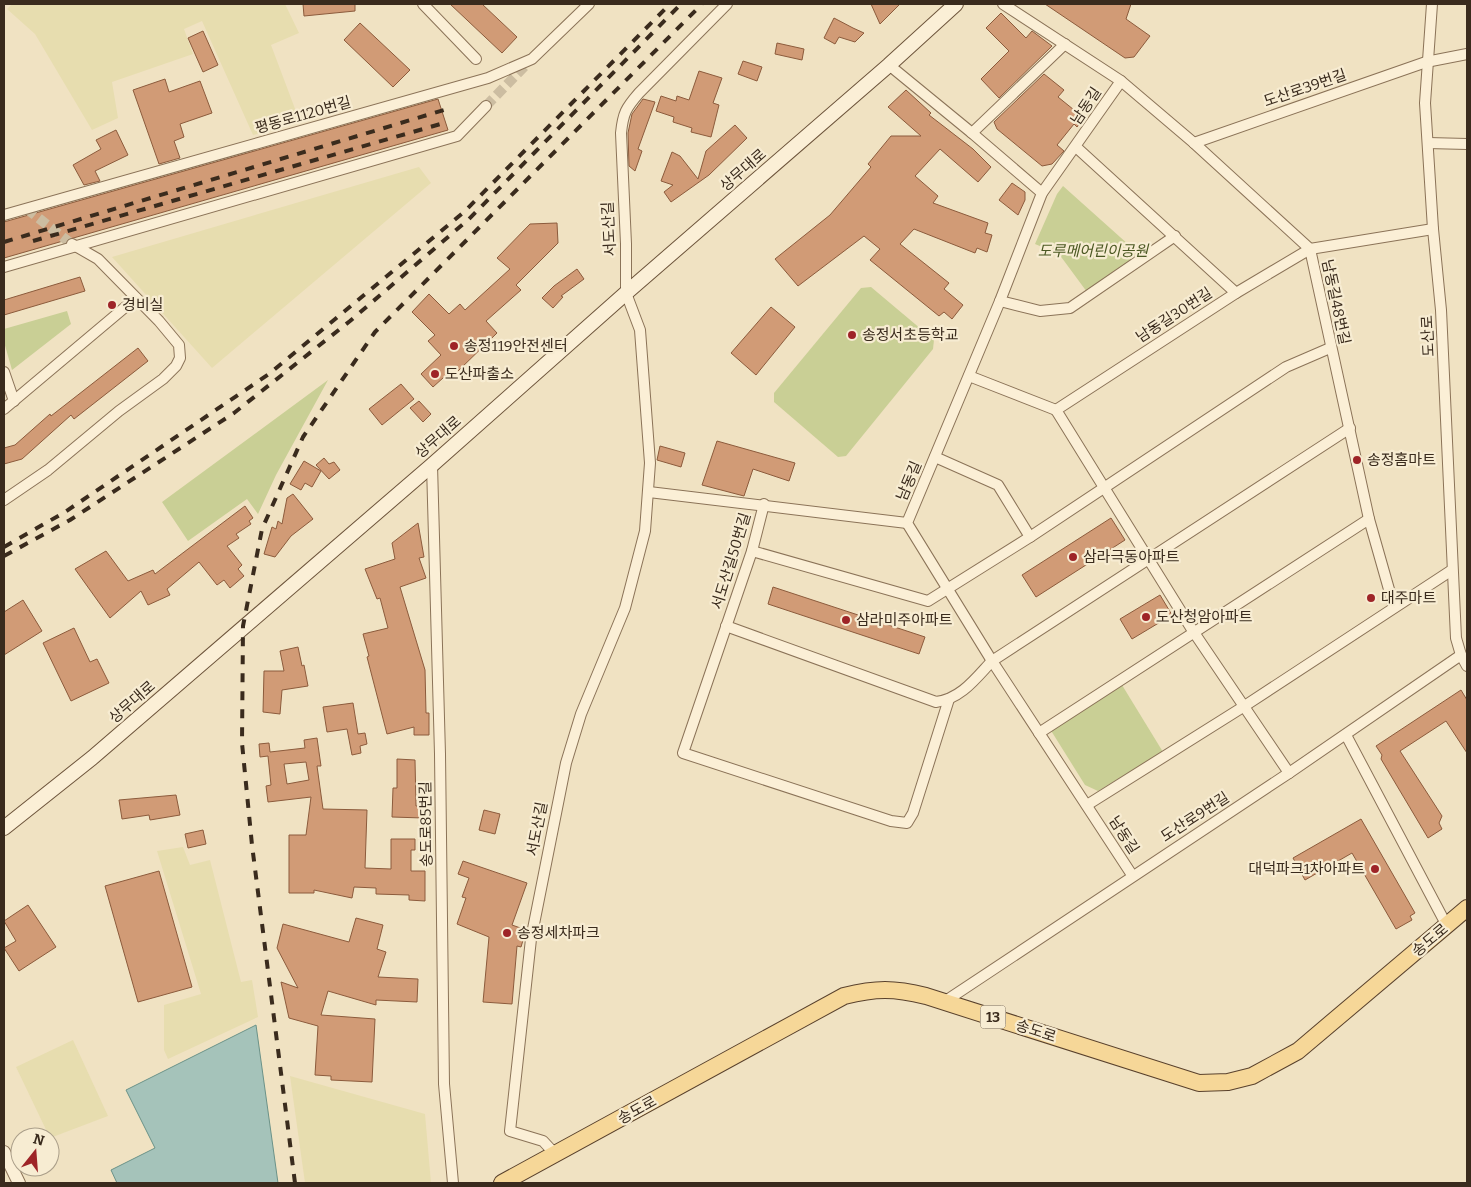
<svg xmlns="http://www.w3.org/2000/svg" width="1471" height="1187" viewBox="0 0 1471 1187" font-family="Bitter,'Noto Sans KR',serif">
<style>
.farmland{fill:#e7ddaf}
.green{fill:#c9cf95}
.water{fill:#a5c3ba;stroke:#6b9288}
.building{fill:#d19b76;stroke:#8c5b3c;fill-rule:evenodd}
.lines{fill:none;stroke-linecap:round;stroke-linejoin:round}
.minor-tunnel{stroke:#ccbda1;stroke-width:10;stroke-dasharray:10 5;stroke-linecap:butt}
.minor-casing{stroke:#8b7358;stroke-width:12}
.tertiary-casing{stroke:#8b7358;stroke-width:14}
.secondary-casing{stroke:#6d543b;stroke-width:16}
.primary-casing{stroke:#59412c;stroke-width:18}
.minor{stroke:#fbefd6;stroke-width:10}
.tertiary{stroke:#fbefd6;stroke-width:12}
.secondary{stroke:#fbefd6;stroke-width:14}
.primary{stroke:#f6d798;stroke-width:16}
.rail{stroke:#3a2b1d;stroke-width:4;stroke-dasharray:9 9;stroke-linecap:butt}
.poi-dot{fill:#9e2427;stroke:#f7ecd2;stroke-width:2}
.labels{text-anchor:middle;dominant-baseline:central;stroke-width:4.5;stroke-linejoin:round;paint-order:stroke}
.shield{fill:#f7ecd2;stroke:#736553;stroke-width:1}
.shield-label{font-size:14px;font-weight:bold;fill:#3a2b1d}
.street-label{font-size:15px;fill:#3a2b1d;stroke:#f7ecd2}
.park-label{font-size:15px;font-style:italic;fill:#4b5822;stroke:#f7ecd2}
.poi-label{font-size:15px;fill:#3a2b1d;stroke:#f7ecd2;text-anchor:start}
</style>
<rect width="100%" height="100%" fill="#f0e2c2"/>
<g class="farmland">
<polygon points="12,4 285,4 299,33 271,45 300,122 253,135 202,21 184,29 193,54 112,82 118,118 92,130 35,34 7,9"/>
<polygon points="419,167 431,183 212,368 112,257"/>
<polygon points="183,847 190,865 210,860 241,982 252,980 258,1017 168,1059 164,1050 164,1005 201,994 157,851"/>
<polygon points="73,1040 108,1116 50,1138 16,1067"/>
<polygon points="290,1076 425,1114 431,1183 305,1183"/>
</g>
<g class="green">
<polygon points="1063,186 1139,254 1087,292 1059,254 1035,244 1057,194"/>
<polygon points="871,287 934,340 933,349 846,456 838,457 774,402 774,393 861,288"/>
<polygon points="67,311 71,324 12,370 4,342 4,329"/>
<polygon points="328,380 276,475 258,514 247,499 188,541 162,502"/>
<polygon points="1122,685 1163,752 1098,791 1085,785 1050,729"/>
</g>
<polygon class="water" points="256,1025 278,1183 117,1183 111,1170 155,1148 126,1090"/>
<g class="building">
<polygon points="303,4 355,4 355,11 304,16"/>
<polygon points="450,4 482,4 517,37 502,53"/>
<polygon points="871,4 900,4 880,24"/>
<polygon points="1045,4 1131,4 1126,19 1150,36 1134,57 1125,58"/>
<polygon points="1001,13 1026,38 1032,31 1052,46 999,98 981,79 1009,51 986,28"/>
<polygon points="834,18 853,28 864,33 855,42 839,37 835,44 824,38"/>
<polygon points="360,23 410,70 393,87 344,40"/>
<polygon points="203,31 218,65 203,72 188,38"/>
<polygon points="777,43 804,49 802,60 775,54"/>
<polygon points="743,61 762,67 757,81 738,74"/>
<polygon points="699,71 722,78 713,103 719,105 711,137 691,132 692,128 673,122 674,117 656,111 661,96 676,101 677,96 689,100"/>
<polygon points="1044,74 1064,90 1058,97 1084,118 1077,127 1074,124 1057,145 1064,151 1052,164 1042,166 997,129 994,122"/>
<polygon points="165,79 169,92 200,81 212,113 180,124 184,137 174,141 180,158 159,164 133,90"/>
<polygon points="906,90 931,113 929,115 973,149 991,167 978,182 940,149 915,176 938,196 933,203 988,223 985,233 992,235 987,252 977,248 975,253 914,229 900,244 949,283 944,289 963,305 952,319 944,312 939,316 870,260 880,249 864,236 798,286 775,259 830,215 871,167 868,164 891,136 921,136 888,107"/>
<polygon points="438,99 448,130 4,258 4,222"/>
<polygon points="643,99 655,102 638,149 642,151 635,171 629,166 628,133 632,114"/>
<polygon points="735,125 747,138 709,175 671,202 664,192 673,185 661,181 672,152 680,156 698,179 706,151"/>
<polygon points="116,130 128,155 95,171 100,181 84,185 73,165 101,149 96,140"/>
<polygon points="1012,183 1025,192 1025,200 1018,215 999,200"/>
<polygon points="557,223 558,243 516,285 521,290 486,321 497,333 457,372 454,368 433,387 421,374 441,355 428,341 435,335 412,312 429,294 449,314 460,304 465,310 510,269 497,258 530,224"/>
<polygon points="577,269 584,279 561,296 563,297 553,308 542,298 554,286"/>
<polygon points="80,277 85,291 4,315 4,300"/>
<polygon points="771,307 795,327 756,375 731,353"/>
<polygon points="138,348 148,361 74,419 71,415 22,459 4,464 4,448 15,445 50,414 51,416"/>
<polygon points="401,384 414,399 382,425 369,409"/>
<polygon points="419,401 431,414 423,422 410,408"/>
<polygon points="717,441 795,463 789,481 753,469 744,496 702,485"/>
<polygon points="660,446 685,453 681,467 657,460"/>
<polygon points="324,458 329,464 334,462 340,470 329,479 316,465"/>
<polygon points="304,461 321,471 312,487 305,483 301,490 290,484"/>
<polygon points="293,494 313,519 291,536 275,557 264,554 272,527 276,529 278,521 282,524 287,498"/>
<polygon points="245,506 253,518 249,521 251,524 236,534 239,538 227,546 242,565 238,569 244,576 230,588 224,580 217,585 199,562 167,589 170,595 148,605 141,591 110,618 75,569 106,551 128,581 153,570 155,574"/>
<polygon points="1111,518 1125,540 1036,597 1022,575"/>
<polygon points="418,523 424,557 419,558 426,578 400,587 425,670 426,713 429,713 429,735 414,735 414,727 387,734 367,657 369,656 363,634 388,628 380,598 377,599 365,569 395,559 392,543"/>
<polygon points="773,587 925,637 919,654 768,604"/>
<polygon points="1160,595 1172,615 1132,639 1120,619"/>
<polygon points="23,600 42,631 4,655 4,612"/>
<polygon points="74,628 90,662 97,659 109,683 71,701 43,643"/>
<polygon points="298,647 302,666 304,665 308,686 282,690 280,714 263,712 264,671 284,671 280,651"/>
<polygon points="1461,690 1467,700 1467,753 1446,721 1400,751 1442,816 1439,823 1442,829 1428,838 1381,759 1382,755 1376,746"/>
<polygon points="353,703 358,734 365,733 367,744 360,746 361,753 352,755 347,729 327,732 323,707"/>
<path d="M 317,738 L 321,766 L 317,766 L 323,809 L 367,810 L 365,868 L 391,869 L 391,839 L 415,839 L 415,850 L 411,850 L 411,871 L 425,871 L 425,901 L 409,900 L 409,895 L 376,894 L 376,888 L 354,887 L 352,898 L 314,890 L 314,893 L 289,893 L 289,835 L 306,835 L 311,797 L 268,802 L 266,786 L 271,785 L 268,756 L 260,757 L 259,744 L 269,743 L 270,752 L 305,748 L 304,740 ZM 306,762 L 309,780 L 287,784 L 284,764 Z"/>
<polygon points="397,759 415,760 416,806 423,806 423,818 392,817 393,788 397,788"/>
<polygon points="176,795 180,815 150,820 149,815 122,819 119,800"/>
<polygon points="484,810 500,814 495,834 479,830"/>
<polygon points="1361,819 1415,913 1410,916 1412,920 1396,929 1352,853 1305,880 1293,858"/>
<polygon points="203,830 206,844 188,848 185,834"/>
<polygon points="463,861 527,883 512,925 526,930 521,947 517,946 512,1004 483,1002 489,937 457,924 466,898 462,897 469,878 458,874"/>
<polygon points="159,871 192,987 138,1002 105,886"/>
<polygon points="28,905 56,947 19,971 4,948 16,941 4,921"/>
<polygon points="356,918 383,925 377,949 386,952 378,977 418,979 417,1002 376,1000 376,1005 328,991 321,1015 375,1019 372,1082 331,1080 331,1076 315,1075 318,1026 289,1018 281,982 298,988 277,948 283,924 349,942"/>
</g>
<g class="lines">
<g class="minor-tunnel">
<polyline points="486,106 525,66"/>
<polyline points="27,209 69,242"/>
</g>
<g class="minor-casing">
<g id="minor">
<polyline points="423,4 476,59"/>
<polyline points="1003,4 1121,81 1194,143 1310,249 1369,519 1394,607"/>
<polyline points="1432,4 1425,103 1433,229 1441,310 1456,638 1461,655 1467,666"/>
<polyline points="889,65 972,133 1065,44"/>
<polyline points="1121,81 1042,193 1000,301 907,523 992,661 1132,875"/>
<polyline points="972,133 1042,193"/>
<polyline points="1194,143 1426,62 1467,54"/>
<polyline points="1428,143 1467,144"/>
<polyline points="1076,147 1236,293"/>
<polyline points="4,215 488,78 532,59 589,4"/>
<polyline points="4,267 457,136 486,106"/>
<polyline points="1000,301 1040,311 1070,308 1175,236"/>
<polyline points="4,372 14,401"/>
<polyline points="969,376 1056,410"/>
<polyline points="4,409 136,298"/>
<polyline points="935,457 998,485 1030,537"/>
<polyline points="432,465 440,754 444,1084 453,1183"/>
<polyline points="649,492 907,523"/>
<polyline points="4,500 48,470 119,411 163,379 176,366 180,358 179,345 159,321 98,259 72,244"/>
<polyline points="764,504 752,551 683,753 891,821 907,823 913,813 949,699"/>
<polyline points="752,551 928,601 1030,537 1286,367 1330,348"/>
<path d="M 726,626 L 936,702 C 961,699 976,678 992,661 L 1350,428"/>
<polyline points="1039,733 1369,519"/>
<polyline points="1346,735 1447,926"/>
<polyline points="1289,773 1193,631 1056,410 1236,293 1310,249 1433,229"/>
<polyline points="1087,805 1243,707 1452,570"/>
<polyline points="944,1002 1289,773 1461,655"/>
<path d="M 556,1155 L 543,1141 L 510,1131 L 531,939 L 566,763 L 581,714 L 625,608 L 645,531 L 650,463 L 640,330 L 626,293 L 626,244 L 621,133 C 623,113 626,108 639,93 L 727,4"/>
</g>
</g>
<g class="tertiary-casing">
<polyline id="tertiary" points="4,1152 19,1183"/>
</g>
<g class="secondary-casing">
<polyline id="secondary" points="4,828 92,758 432,465 626,293 889,65 956,4"/>
</g>
<g class="primary-casing">
<path id="primary" d="M 502,1183 L 844,996 C 876,988 894,988 926,996 L 1199,1083 L 1228,1082 L 1252,1076 L 1298,1051 L 1467,908"/>
</g>
<use href="#minor" class="minor"/>
<use href="#tertiary" class="tertiary"/>
<use href="#secondary" class="secondary"/>
<use href="#primary" class="primary"/>
<g class="rail">
<polyline points="33,241 444,123"/>
<polyline points="4,242 444,110"/>
<polyline points="4,547 65,512 269,374 464,212 670,4"/>
<polyline points="4,556 70,520 234,413 350,321 469,219 681,4"/>
<polyline points="295,1183 252,845 242,743 243,626 262,529 303,437 375,332 702,4"/>
</g>
</g>
<g class="poi-dot">
<circle cx="112" cy="305" r="5"/>
<circle cx="852" cy="335" r="5"/>
<circle cx="454" cy="346" r="5"/>
<circle cx="435" cy="374" r="5"/>
<circle cx="1357" cy="460" r="5"/>
<circle cx="1073" cy="557" r="5"/>
<circle cx="1371" cy="598" r="5"/>
<circle cx="1146" cy="617" r="5"/>
<circle cx="846" cy="620" r="5"/>
<circle cx="1375" cy="869" r="5"/>
<circle cx="507" cy="933" r="5"/>
</g>
<g class="labels">
<rect class="shield" x="980.5" y="1005.5" width="25" height="23" rx="4"/>
<g class="shield-label">
<text x="993" y="1017">13</text>
</g>
<g class="street-label">
<text transform="translate(1305 88) rotate(-19)">도산로39번길</text>
<text transform="translate(1086 106) rotate(-56)">남동길</text>
<text transform="translate(303 115) rotate(-16)">평동로1120번길</text>
<text transform="translate(743 170) rotate(-41)">상무대로</text>
<text transform="translate(609 229) rotate(-93)">서도산길</text>
<text transform="translate(1336 302) rotate(78)">남동길48번길</text>
<text transform="translate(1174 315) rotate(-33)">남동길30번길</text>
<text transform="translate(1428 336) rotate(-93)">도산로</text>
<text transform="translate(438 437) rotate(-41)">상무대로</text>
<text transform="translate(909 481) rotate(-67)">남동길</text>
<text transform="translate(731 561) rotate(-73)">서도산길50번길</text>
<text transform="translate(132 702) rotate(-41)">상무대로</text>
<text transform="translate(1195 817) rotate(-33)">도산로9번길</text>
<text transform="translate(426 824) rotate(-91)">송도로85번길</text>
<text transform="translate(537 829) rotate(-79)">서도산길</text>
<text transform="translate(1124 835) rotate(57)">남동길</text>
<text transform="translate(1430 940) rotate(-40)">송도로</text>
<text transform="translate(1036 1031) rotate(18)">송도로</text>
<text transform="translate(637 1110) rotate(-29)">송도로</text>
</g>
<g class="park-label">
<text x="1093" y="251">도루메어린이공원</text>
</g>
<g class="poi-label">
<text x="122" y="305">경비실</text>
<text x="862" y="335">송정서초등학교</text>
<text x="464" y="346">송정119안전센터</text>
<text x="445" y="374">도산파출소</text>
<text x="1367" y="460">송정홈마트</text>
<text x="1083" y="557">삼라극동아파트</text>
<text x="1381" y="598">대주마트</text>
<text x="1156" y="617">도산청암아파트</text>
<text x="856" y="620">삼라미주아파트</text>
<text x="1365" y="869" text-anchor="end">대덕파크1차아파트</text>
<text x="517" y="933">송정세차파크</text>
</g>
</g>
<rect width="1471" height="1187" fill="none" stroke="#3a2b1d" stroke-width="10"/>
<g transform="translate(35 1152) rotate(17)"><circle r="24" fill="#f7ecd2" stroke="#ab9f8a"/>
<path d="M0-4L9 19L0 12L-9 19Z" fill="#9e2427"/>
<text y="-8" font-size="14" font-weight="bold" text-anchor="middle" fill="#3a2b1d">N</text>
</g>
</svg>
